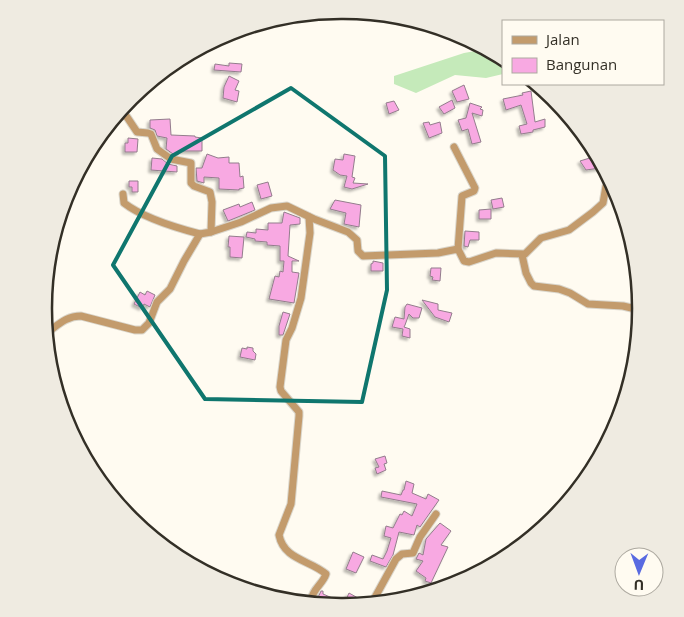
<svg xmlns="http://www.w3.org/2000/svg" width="684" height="617" viewBox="0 0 684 617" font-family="'Open Sans',sans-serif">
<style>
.green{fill:#c5eaba}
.building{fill:#f8a9e2;stroke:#937d8c;filter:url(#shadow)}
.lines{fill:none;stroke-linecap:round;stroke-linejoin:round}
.minor-casing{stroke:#dad6cc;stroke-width:9}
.minor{stroke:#c39b6c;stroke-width:7}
.marked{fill:none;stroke:#0f766e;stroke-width:4;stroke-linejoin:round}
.rim{fill:none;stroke:#332f26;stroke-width:2.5}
</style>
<defs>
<filter id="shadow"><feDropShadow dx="-2.5" dy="2.5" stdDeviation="1" flood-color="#0004"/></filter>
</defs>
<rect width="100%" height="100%" fill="#fffbf1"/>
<polygon class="green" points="481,50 503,64 503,74 486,78 455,75 416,93 394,84 394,76 464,53"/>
<g class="building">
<polygon points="229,63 242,64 241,72 214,70 215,64 229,66"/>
<polygon points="229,76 239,81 235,90 239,91 237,102 223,98 224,87"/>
<polygon points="464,85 469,99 457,102 452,91"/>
<polygon points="531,91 535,122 545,119 545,127 533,130 533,132 521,134 519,126 527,124 521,105 506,110 503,99 523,95 522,93"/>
<polygon points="452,100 455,108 444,114 439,107"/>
<polygon points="394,101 399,110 389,114 386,103"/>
<polygon points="470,103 482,107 480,109 483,110 482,116 472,113 481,142 472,144 468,129 462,131 458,120 466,118"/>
<polygon points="170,119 171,135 195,136 195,137 202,138 202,151 178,151 178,155 173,154 166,149 167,138 157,136 155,130 150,128 150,120"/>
<polygon points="429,122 430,125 440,122 442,133 429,138 423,123"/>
<polygon points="128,138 138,139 137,152 125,152 125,143 128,143"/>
<polygon points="207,154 218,158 229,157 229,163 239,163 240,177 243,176 244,188 239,189 239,190 219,189 219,178 204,177 204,183 197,181 196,168 202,168"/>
<polygon points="344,154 355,156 352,177 355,178 353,183 368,184 352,189 344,187 347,176 340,175 333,170 335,159 343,160"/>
<polygon points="593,157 600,168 586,170 580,161"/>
<polygon points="152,158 162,159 168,164 177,166 177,172 151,170"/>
<polygon points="129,181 138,181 138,192 132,192 132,187 129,187"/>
<polygon points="268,182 272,196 261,199 257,185"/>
<polygon points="502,198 504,207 493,209 491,200"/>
<polygon points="335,200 361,205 359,227 344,224 346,213 330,209"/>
<polygon points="252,202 255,210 228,221 223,210 239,204 240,207"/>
<polygon points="491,209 491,219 479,219 479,210"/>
<polygon points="284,212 300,218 300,224 290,225 288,256 299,261 292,261 292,272 299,273 294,303 269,299 275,276 279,277 280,271 283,272 284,261 280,261 280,246 267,245 267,242 255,241 255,239 246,237 247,232 256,233 256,229 268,230 268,223 282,223"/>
<polygon points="465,231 479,232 479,240 470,240 468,247 464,246"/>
<polygon points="229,236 244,237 242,258 230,257 230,247 228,247"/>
<polygon points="373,261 383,263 383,271 371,271 371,264 373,263"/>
<polygon points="431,268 441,268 440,281 432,280 433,277 430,276"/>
<polygon points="147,291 155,295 150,307 144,304 142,308 134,304 140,292 145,295"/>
<polygon points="422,300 438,304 438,310 452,313 449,322 435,317"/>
<polygon points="407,304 422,308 419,318 413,318 409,314 405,325 404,327 410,329 410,338 402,336 403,329 392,327 395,317 404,319 405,307"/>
<polygon points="283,312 290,314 283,335 279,335 279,326"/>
<polygon points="247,347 253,348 253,351 256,354 255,360 240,357 242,348 247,349"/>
<polygon points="385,456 387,463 384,464 386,470 377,474 375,468 379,467 375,459"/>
<polygon points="406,481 414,484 412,493 426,499 428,494 439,500 420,527 417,525 414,535 399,532 393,555 386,567 370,561 372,555 383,559 387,551 391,538 384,536 386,526 393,528 400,514 402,515 404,511 412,516 417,504 381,497 382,491 401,495 403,490 404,490"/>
<polygon points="440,523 451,531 441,545 448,547 431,583 425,581 426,578 416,571 423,561 416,559 419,553 423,555 426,539"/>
<polygon points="353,552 364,557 356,573 346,569"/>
<polygon points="321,591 323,591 323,594 337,600 317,600"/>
<polygon points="349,593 358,598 355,604 348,606 344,604"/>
</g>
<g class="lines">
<g class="minor-casing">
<g id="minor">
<polyline points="454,147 475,188 474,191 462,196 458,249"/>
<path d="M 123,194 L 124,203 C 143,218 177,228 200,234"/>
<path d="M 309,217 L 310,233 L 301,298 L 292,328 L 286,340 L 280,387 L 281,391 L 299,412 L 299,416 L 291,504 L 279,535 C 284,560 310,560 326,574 C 323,584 312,589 311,601"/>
<polyline points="211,232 241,222 271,208 287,206 314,219 348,232 357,240 358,251 363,256 438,253 458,249 464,261 469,262 496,253 525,254 541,238 569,230 593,212 603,203 606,186 611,184"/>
<polyline points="522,255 526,273 531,283 534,286 559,289 570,293 588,304 623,306 640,310"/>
<path d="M 48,332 C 59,324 67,316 81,316 L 135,330 L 142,330 L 149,323 L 157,302 L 170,289 L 184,261 L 200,234 L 211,232 L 212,202 L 210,192 L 194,186 L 191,183 L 191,163 L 171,159 L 157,149 L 151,134 L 148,133 L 137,132 L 127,117 L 120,114"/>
<polyline points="373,601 396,559 402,554 413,553 420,537 436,514"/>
</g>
</g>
<use href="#minor" class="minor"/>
</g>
<path class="marked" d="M 291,88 L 385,156 L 387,290 L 362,402 L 205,399 L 113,265 L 172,156 Z"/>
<path d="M0 0H684V617H0ZM341 19H343A289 289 0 0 1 632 308V309A289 289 0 0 1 343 598H341A289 289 0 0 1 52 309V308A289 289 0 0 1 341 19Z" fill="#efebe1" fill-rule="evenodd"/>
<path class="rim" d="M341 19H343A289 289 0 0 1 632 308V309A289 289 0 0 1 343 598H341A289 289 0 0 1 52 309V308A289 289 0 0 1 341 19Z"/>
<rect x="502" y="20" width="162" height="65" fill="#fffbf1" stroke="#ada9a0"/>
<rect x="512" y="36" width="25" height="8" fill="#c39b6c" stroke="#ada9a0"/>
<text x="546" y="45" font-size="15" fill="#332f26">Jalan</text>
<rect x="512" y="58" width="25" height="15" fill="#f8a9e2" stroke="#ada9a0"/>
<text x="546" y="70" font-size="15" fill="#332f26">Bangunan</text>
<g transform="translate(639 572) rotate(181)"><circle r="24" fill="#fffbf1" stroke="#ada9a0"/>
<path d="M0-4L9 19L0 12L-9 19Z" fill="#596ae1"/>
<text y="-8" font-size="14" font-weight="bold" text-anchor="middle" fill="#332f26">U</text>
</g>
</svg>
